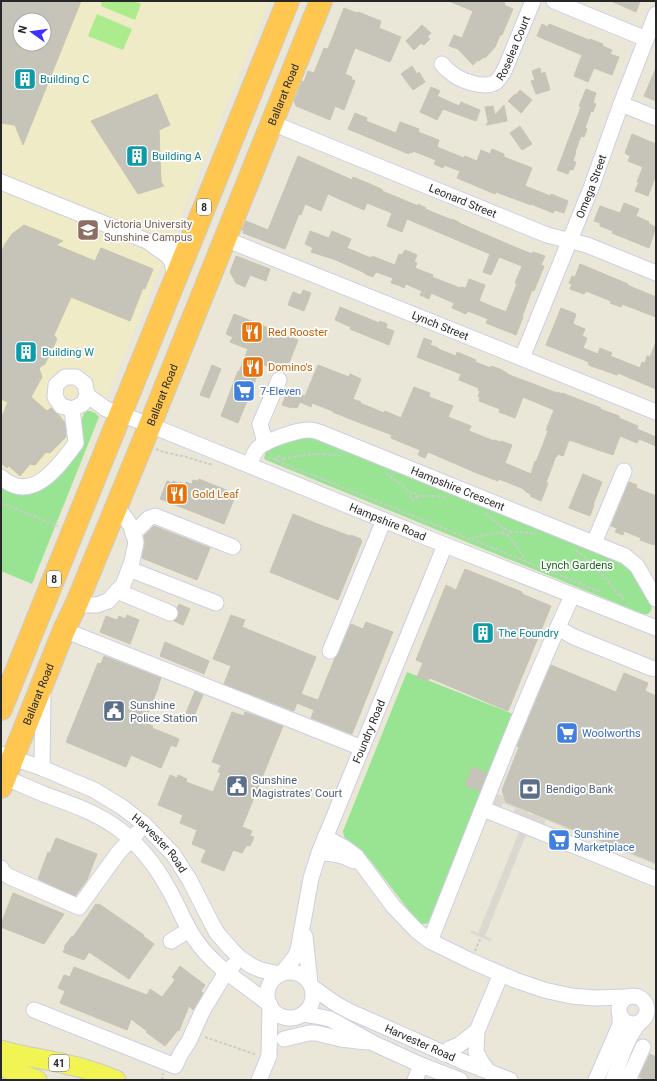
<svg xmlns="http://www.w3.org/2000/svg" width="657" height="1081" viewBox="0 0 657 1081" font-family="Roboto,sans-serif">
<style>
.education{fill:#eeebc6;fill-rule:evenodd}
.green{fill:#99e492}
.pitch{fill:#acec8d}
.plaza{fill:#dbd9cf}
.building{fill:#c6c4b8;stroke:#c6c4b2;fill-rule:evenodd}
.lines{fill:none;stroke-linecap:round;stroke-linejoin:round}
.minor-casing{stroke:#cfcde1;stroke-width:17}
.major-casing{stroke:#cbcbcb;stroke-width:21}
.highway-casing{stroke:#cbcbcb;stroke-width:24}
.path{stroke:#cbcbcb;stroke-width:2;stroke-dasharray:3 2;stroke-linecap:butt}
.minor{stroke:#fff;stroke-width:15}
.major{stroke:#f2f454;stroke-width:19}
.highway{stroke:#ffc74f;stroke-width:22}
.labels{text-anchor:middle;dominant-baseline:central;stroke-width:3.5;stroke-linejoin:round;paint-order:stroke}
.shield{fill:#fff;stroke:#686868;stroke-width:1}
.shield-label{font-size:10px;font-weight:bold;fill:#272727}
.street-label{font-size:11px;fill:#272727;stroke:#fff}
.culture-label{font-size:11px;fill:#0d838f;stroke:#fff;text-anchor:start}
.education-label{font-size:11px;fill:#785e54;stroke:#fff;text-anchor:start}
.food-label{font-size:11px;fill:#c56008;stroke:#fff;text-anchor:start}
.shop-label{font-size:11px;fill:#366cbe;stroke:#fff;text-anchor:start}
.park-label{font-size:11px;fill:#17651a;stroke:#fff}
.service-label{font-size:11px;fill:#4e5e75;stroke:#fff;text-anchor:start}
</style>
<rect width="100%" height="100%" fill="#ebe7d8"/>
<path class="education" d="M 1,1 L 269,1 L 99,417 L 59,517 L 1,493 ZM 20,20 L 44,20 L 44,44 L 20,44 Z"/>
<g class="green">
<path d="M 88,411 C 93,411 96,413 99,417 L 32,584 L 1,571 L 1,480 L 23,492 L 82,439 L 82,419 L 84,413 Z"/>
<path d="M 304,436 L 313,437 L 621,562 L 632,571 L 650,602 C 653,607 652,610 648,614 L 643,614 L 266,460 L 264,458 L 267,449 Z"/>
<path d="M 407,672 L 513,714 L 429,924 L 427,923 C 423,925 420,924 417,921 L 370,860 L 344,837 L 343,831 Z"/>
</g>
<g class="pitch">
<polygon points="102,1 134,1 141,4 135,20 101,6"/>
<polygon points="97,14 132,29 123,50 88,36"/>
</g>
<g class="plaza">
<polygon points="498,794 521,803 529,809 528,813 533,815 535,812 611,840 609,845 614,848 617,842 656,858 656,865 617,849 613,856 604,852 607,845 546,820 543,827 513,815 515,808 503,803 500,810 493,806 492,804 494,796"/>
<polygon points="513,828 534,836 533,837 526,835 485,936 492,939 490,941 471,933 471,930 478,933 519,832 512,829"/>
</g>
<g class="building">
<path d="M 1,1 L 81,1 L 23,145 L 15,125 L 1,123 ZM 20,20 L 44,20 L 44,44 L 20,44 Z"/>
<polygon points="449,1 499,1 505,3 504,5 513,9 502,35 500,35 495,47 485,58 484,57 479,61 478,60 473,65 458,49 449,46 454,35 462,38 473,11"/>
<polygon points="611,1 640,1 636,12"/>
<polygon points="344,8 357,13 358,12 381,21 379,28 401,37 390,62 355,48 345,74 352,77 351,79 355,81 344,110 335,106 330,120 296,106 294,101 302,81 304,82 308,71 314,73 324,48 328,49"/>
<polygon points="542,24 548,27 549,24 589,40 590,39 603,44 602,46 612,50 610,54 619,57 612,75 594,68 588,82 574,76 582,55 537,36"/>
<polygon points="422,25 431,33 427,37 430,39 424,45 421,43 414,50 406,41"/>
<polygon points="412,66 417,74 419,72 425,82 413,90 401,74"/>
<polygon points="540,68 541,74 545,72 550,90 536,94 531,81 535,80 532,71"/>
<polygon points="656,68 656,101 644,96"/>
<polygon points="431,87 440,91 437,96 459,106 461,102 480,110 476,121 443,109 437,120 420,112"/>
<polygon points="586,89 596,93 593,103 596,104 593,112 591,111 585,128 587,129 584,137 581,136 575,152 576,152 573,161 576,162 573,170 570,169 568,174 557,170 581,107 579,106"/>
<polygon points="520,90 532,100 521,113 508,101 515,94 516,95"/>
<polygon points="157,94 170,125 159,130 161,182 164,186 138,194 91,121"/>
<polygon points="504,105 507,121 486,125 488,122 485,107 493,106 495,115"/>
<polygon points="355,113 367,118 366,121 396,133 400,122 419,129 418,132 439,140 437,147 464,158 465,156 477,161 481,150 490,154 492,149 504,154 504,157 532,168 525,186 550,196 551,194 568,201 564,213 555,210 553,213 531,204 531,205 496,192 495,194 457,178 460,171 444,165 443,168 434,164 436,160 413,151 412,153 409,152 409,154 348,129"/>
<polygon points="520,126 532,144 522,150 510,133"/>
<polygon points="632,134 656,144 656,175 648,196 635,191 639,182 637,182 643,167 628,161 630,156 625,153"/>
<polygon points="298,156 352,180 353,177 370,184 383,190 382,191 418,206 418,204 426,208 425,209 452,220 452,219 459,222 459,223 517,248 532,254 533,252 545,256 541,265 544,266 534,291 532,290 522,317 523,317 516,335 486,323 488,319 468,311 466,314 452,308 454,303 431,293 429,299 420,295 422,291 406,284 404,288 398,285 391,283 393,278 376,272 373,277 365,274 365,273 336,260 311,252 313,248 305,244 310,231 329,238 332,231 351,239 347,248 371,258 372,256 395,265 399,254 402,255 405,250 417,255 414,262 417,263 415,268 433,275 432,277 460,288 461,287 466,288 469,279 485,285 479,301 506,312 517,284 515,283 522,266 499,257 491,275 483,272 490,254 407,219 402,232 387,226 392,213 367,203 364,210 328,194 321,211 305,204 301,215 299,214 285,249 243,233 244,231 242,230 246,221 268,230"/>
<polygon points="624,203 639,209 636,216 649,222 649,224 656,227 649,248 612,233 613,231 600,226 600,223 594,221 600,206 620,213"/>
<polygon points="24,225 63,241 56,245 95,261 101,248 153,269 145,289 143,288 130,321 71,297 54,335 57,339 45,364 39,368 42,377 31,397 47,411 51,408 54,411 58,414 65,423 66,437 50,453 46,452 35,465 30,464 20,476 9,466 7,468 1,463 1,419 8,402 1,399 1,253 5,244 12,234"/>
<polygon points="236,256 270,269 266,281 250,275 245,287 236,283 230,272"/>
<polygon points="580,264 628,284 627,285 656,297 656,317 622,304 621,307 610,303 611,301 586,291 584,294 570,289 572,284 569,283 572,276 575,277"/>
<polygon points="303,290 311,293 304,311 288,305 293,292 301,295"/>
<polygon points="340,307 379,323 380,321 387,324 386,328 394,331 389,345 350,329 351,327 335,320"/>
<polygon points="561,308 576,314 573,324 585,329 582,336 587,338 583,348 598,354 600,348 612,353 610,356 640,368 642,362 645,363 647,356 650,357 656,342 656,389 618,373 617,375 591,366 588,364 589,362 546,345"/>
<polygon points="234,314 298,340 285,373 262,364 238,423 221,416 238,371 239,372 248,349 230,342 233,337 226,334"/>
<polygon points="424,338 432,341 430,345 438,348 438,349 456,356 457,352 476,360 475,362 491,368 491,366 500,369 507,373 507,374 557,393 557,392 562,394 562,393 601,408 600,409 619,416 619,418 638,426 637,429 656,437 656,446 639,439 637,443 620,436 613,455 569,440 563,456 558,454 557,457 556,456 547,480 546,482 548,483 541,501 530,496 531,494 526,492 526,491 524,490 524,489 499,479 498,481 479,474 428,452 425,458 418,455 420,450 391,438 392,435 350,419 333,412 333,411 312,403 311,407 300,402 297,408 292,407 292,408 282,405 288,390 305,396 318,365 349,377 350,374 361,379 353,399 361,402 360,403 384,413 385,411 401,418 414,387 430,393 429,397 453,406 448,417 471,426 469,431 494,441 494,440 501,442 501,441 512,445 505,463 531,474 535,461 536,462 542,447 548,431 546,430 554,410 523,397 515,418 499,412 500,409 479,401 480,397 478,396 480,391 478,390 479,388 459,380 461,374 417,357"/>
<polygon points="212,365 221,369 209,398 200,395"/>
<polygon points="583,474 602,482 593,505 594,505 590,516 569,508"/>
<polygon points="199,479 236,494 224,524 160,499 167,481 172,483 173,481 180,484 180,482 185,484 186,482 192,484 193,480 198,481"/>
<polygon points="629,482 637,485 636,488 656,496 656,541 654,545 640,540 641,538 624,531 623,535 615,532 617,528 611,526"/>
<polygon points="293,514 325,527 326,527 350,536 351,535 361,539 361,541 362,541 338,600 270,572"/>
<polygon points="154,526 210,548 197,580 142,558 145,544 144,536"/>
<polygon points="465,569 522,592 522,594 551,606 508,711 430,678 428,681 417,677 423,663 416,660 446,585 456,590"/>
<polygon points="179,604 190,609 183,625 174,621 178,616 179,612 177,608"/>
<polygon points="127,615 139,620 130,644 100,632 106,616 117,620 119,616 125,619"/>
<polygon points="231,615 245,620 242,627 316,657 301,694 318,700 335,658 338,654 351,624 363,629 366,622 393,632 352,734 311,718 314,710 297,703 294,711 224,684 231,666 213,659"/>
<polygon points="165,642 209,661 204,674 160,656"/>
<polygon points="104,656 161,678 158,687 158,688 144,723 153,726 152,728 179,739 176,747 171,745 161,768 131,755 126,767 66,742 98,663 101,664"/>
<polygon points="551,665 616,692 624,673 648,683 645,691 656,696 656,863 506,802 502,790 519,747 517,746"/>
<polygon points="195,691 203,695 194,716 186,713"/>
<polygon points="232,712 244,716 245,712 283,726 242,827 252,831 250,836 254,837 250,846 247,845 242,853 233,850 224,871 201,862 206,850 192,844 197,830 180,823 183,815 158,805 170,775 177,778 178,775 187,779 186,782 213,792 221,773 218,772 221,765 212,762"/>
<polygon points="472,767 487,773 480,791 465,785"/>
<polygon points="56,838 97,854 87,880 75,896 38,879 48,852 50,853"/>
<polygon points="13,893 64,914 44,944 1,927 1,924"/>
<polygon points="96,904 98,905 99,904 144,935 143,936 154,944 129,979 89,952 84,960 63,952 65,948 64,947 72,936 73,937"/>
<polygon points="180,966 205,985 201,991 203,993 193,1010 189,1006 179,1031 178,1030 165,1046 146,1032 147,1031 131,1019 127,1030 60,1003 65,991 58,988 64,975 70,977 74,967 147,995 150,989 162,997 175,980 172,977"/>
<polygon points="650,1054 656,1057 656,1080 647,1080 639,1077"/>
</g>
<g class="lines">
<g class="minor-casing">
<g id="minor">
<polyline points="554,1 646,39"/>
<path id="s1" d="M 442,64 C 444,67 446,69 449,71 C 458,80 484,90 496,82 C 500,78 503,73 505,69 L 533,1"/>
<polyline points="621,104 656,118"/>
<path id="s2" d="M 272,123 L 547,235 L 587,245 L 656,273"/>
<polyline points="1,182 147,241 168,256 172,262 175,277"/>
<path id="s3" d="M 225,239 L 656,412"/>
<polyline points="152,242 168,245 177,245 191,239"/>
<path id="s4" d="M 522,358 L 591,188 L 621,104 L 656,14"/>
<path id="s5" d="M 87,395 L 83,404 L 72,409 L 61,406 L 55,397 L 56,385 L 65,377 L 76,377 L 85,384 L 87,395 L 106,409 L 150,425 L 445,545 L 656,628"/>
<polyline points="265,443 260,424 279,380"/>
<path id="s6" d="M 249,465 C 252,459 254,453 258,448 C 267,440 297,430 309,430 C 313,430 316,431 319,432 L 625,556 L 637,566 L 656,599"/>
<path d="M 1,477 C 32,505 59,466 76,443 L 72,409"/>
<polyline points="133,534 149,518 155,516 233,547"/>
<polyline points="594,543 624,471"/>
<polyline points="129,569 216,603"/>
<polyline points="117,591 170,613"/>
<polyline points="76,605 97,605 108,601 123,585 132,562 136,542 131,526 117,506"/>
<polyline points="558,628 574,637 651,668 656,669"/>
<polyline points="64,630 362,748"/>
<polyline points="330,651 384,520"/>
<path id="s7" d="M 1,754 L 42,768 L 94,790 L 122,807 L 144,824 L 173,854 L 189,879 L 212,924 L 217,933 L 231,949 L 240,958 L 252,966 L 261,970 L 280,974"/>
<polyline points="42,768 43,693"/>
<path d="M 1,776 C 16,782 31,789 46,795 C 71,804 98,813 120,830 C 139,845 156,866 168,888 C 178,905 184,923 195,939 C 214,968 244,983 270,1005"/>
<polyline points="483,809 526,826 656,879"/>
<polyline points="325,837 345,848 356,856 393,906 417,931 430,941 471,961 515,980 544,990 571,996 595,998 627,997"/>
<path d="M 319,853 C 330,853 344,855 354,861"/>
<polyline points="1,868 4,873 10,877 79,907 118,853 137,833"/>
<polyline points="305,936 310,983"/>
<polyline points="171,941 189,930"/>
<path d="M 430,941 C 476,826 520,709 572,596"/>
<circle cx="290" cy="995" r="23"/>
<path id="s8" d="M 282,973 L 295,957 L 298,950 L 311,878 L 319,853 L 445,545"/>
<path id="s9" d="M 312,987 L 336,1004 L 351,1012 L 464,1062 L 510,1080"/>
<circle cx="633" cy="1010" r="14"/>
<polyline points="34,1010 175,1066 180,1055 189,1041 202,1012 226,972 233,966"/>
<polyline points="303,1014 316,1016 330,1019 373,1043 421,1065 460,1080"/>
<polyline points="284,1039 309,1033 316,1033 341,1039 366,1042"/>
<polyline points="444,1054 449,1049 459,1045 477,1031"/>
<polyline points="489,1072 482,1063 476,1052 477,1031 501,974"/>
<polyline points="259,1080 269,1056 270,1006"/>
<polyline points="415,1080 421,1065"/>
<polyline points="596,1080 620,1025 620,1017"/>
<path d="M 613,1080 C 620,1061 626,1039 639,1023"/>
<polyline points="628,1080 643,1047"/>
</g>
</g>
<g class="major-casing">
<g id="major">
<path d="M 1,1050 C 23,1057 46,1059 69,1065 C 85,1068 101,1074 116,1080"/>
<polyline points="1,1066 37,1080"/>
</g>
</g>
<g class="highway-casing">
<g id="highway">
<polyline points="1,709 288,1"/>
<path id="s10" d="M 1,787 L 64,630 L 76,605 L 150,425 L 321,1"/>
</g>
</g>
<g class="path">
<polyline points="156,449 160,451 186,457 213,465"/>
<polyline points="268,457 601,592"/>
<path d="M 283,459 C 302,455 321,452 341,456"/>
<polyline points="276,460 278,456 281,456 283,459 281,462"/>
<polyline points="386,473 399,483 411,493 415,493 417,496 415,500 413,500 410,499 410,497 411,493"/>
<polyline points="417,496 436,496 447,498"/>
<polyline points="1,503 58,526"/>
<polyline points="485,513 504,529 508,529 510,531 509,534 507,535 504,534 503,531 504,529"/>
<polyline points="510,532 520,532 537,534"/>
<polyline points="508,535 523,555 524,560"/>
<polyline points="471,539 484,535 503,532"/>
<path d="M 576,550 C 593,563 606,578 619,596"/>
<polyline points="619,595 620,595 623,596 623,601"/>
<polyline points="475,951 481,937"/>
<polyline points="205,1037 257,1055"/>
<polyline points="162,1080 163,1073"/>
</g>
<use href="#minor" class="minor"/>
<use href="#major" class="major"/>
<use href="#highway" class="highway"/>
</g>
<defs>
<g id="building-square" transform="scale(1.15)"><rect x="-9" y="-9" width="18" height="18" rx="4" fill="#0f9aa8" stroke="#fff"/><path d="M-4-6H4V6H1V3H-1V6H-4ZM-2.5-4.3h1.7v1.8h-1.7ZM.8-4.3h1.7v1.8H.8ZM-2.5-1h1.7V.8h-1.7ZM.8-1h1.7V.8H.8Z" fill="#fff"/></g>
<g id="university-square" transform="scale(1.15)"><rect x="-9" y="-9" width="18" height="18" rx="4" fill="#8d6e63" stroke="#fff"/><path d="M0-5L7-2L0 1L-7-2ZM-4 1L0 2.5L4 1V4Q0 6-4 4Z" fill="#fff"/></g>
<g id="restaurant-square" transform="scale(1.15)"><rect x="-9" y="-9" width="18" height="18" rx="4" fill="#e8710a" stroke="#fff"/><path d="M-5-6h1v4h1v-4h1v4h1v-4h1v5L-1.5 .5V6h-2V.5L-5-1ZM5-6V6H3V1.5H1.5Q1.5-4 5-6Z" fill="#fff"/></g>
<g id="supermarket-square" transform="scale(1.15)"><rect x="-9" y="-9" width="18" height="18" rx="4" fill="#3f7fe0" stroke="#fff"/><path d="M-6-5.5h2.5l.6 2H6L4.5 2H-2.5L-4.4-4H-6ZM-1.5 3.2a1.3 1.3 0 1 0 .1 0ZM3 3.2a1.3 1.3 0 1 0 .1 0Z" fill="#fff"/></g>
<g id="civic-square" transform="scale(1.15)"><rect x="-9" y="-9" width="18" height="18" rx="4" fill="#5c6f8a" stroke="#fff"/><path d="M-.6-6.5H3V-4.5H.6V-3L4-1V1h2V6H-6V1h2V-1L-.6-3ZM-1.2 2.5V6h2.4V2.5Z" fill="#fff"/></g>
<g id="bank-square" transform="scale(1.15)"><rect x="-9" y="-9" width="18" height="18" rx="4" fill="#5c6f8a" stroke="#fff"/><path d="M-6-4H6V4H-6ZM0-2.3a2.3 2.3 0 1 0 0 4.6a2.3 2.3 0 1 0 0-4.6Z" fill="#fff"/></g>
</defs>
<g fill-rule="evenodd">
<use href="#building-square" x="25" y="79"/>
<use href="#building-square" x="137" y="156"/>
<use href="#university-square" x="88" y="230"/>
<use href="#restaurant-square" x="252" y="332"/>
<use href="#building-square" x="26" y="352"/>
<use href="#restaurant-square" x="253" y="367"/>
<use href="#supermarket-square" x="244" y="391"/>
<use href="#restaurant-square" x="177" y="494"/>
<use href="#building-square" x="483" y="633"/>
<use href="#civic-square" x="114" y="711"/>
<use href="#supermarket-square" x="567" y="733"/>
<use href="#civic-square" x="237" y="786"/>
<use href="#bank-square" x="530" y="789"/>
<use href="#supermarket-square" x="559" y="840"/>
</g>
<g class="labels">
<g class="shield">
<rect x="197" y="199" width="14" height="16" rx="3"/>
<rect x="47" y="571" width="14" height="16" rx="3"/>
<rect x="49" y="1055" width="20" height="16" rx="3"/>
</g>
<g class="shield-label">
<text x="204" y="207">8</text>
<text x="54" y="579">8</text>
<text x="59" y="1063">41</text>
</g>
<g class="street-label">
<text stroke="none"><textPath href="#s1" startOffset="99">Roselea Court</textPath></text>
<text stroke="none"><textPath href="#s10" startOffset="748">Ballarat Road</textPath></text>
<text stroke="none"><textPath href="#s4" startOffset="185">Omega Street</textPath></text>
<text stroke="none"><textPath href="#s2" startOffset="206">Leonard Street</textPath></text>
<text stroke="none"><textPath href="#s3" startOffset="232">Lynch Street</textPath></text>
<text stroke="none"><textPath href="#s10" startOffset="424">Ballarat Road</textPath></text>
<text stroke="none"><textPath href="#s6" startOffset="234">Hampshire Crescent</textPath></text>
<text stroke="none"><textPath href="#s5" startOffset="429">Hampshire Road</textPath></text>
<text stroke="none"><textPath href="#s10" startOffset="100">Ballarat Road</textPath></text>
<text stroke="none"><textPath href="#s8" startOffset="259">Foundry Road</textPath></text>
<text stroke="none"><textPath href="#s7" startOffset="185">Harvester Road</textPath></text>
<text stroke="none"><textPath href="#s9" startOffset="122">Harvester Road</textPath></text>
</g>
<g class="culture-label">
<text x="40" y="79">Building C</text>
<text x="152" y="156">Building A</text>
<text x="42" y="352">Building W</text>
<text x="498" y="633">The Foundry</text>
</g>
<g class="education-label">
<text x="104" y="224">Victoria University<tspan x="104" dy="13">Sunshine Campus</tspan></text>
</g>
<g class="food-label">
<text x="268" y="332">Red Rooster</text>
<text x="268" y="367">Domino's</text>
<text x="192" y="494">Gold Leaf</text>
</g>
<g class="shop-label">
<text x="260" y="391">7-Eleven</text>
<text x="582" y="733">Woolworths</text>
<text x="574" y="834">Sunshine<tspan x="574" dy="13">Marketplace</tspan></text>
</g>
<g class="park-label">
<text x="577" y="565">Lynch Gardens</text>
</g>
<g class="service-label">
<text x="130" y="705">Sunshine<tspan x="130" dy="13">Police Station</tspan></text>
<text x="252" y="780">Sunshine<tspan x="252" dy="13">Magistrates' Court</tspan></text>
<text x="546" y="789">Bendigo Bank</text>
</g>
</g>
<rect width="657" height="1081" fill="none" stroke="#272727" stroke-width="4"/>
<g transform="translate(32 32) rotate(284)"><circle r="19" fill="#ffffff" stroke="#a9a9a9"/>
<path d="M0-3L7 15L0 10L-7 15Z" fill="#3e31ff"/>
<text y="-6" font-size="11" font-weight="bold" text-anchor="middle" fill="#272727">N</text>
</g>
</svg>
